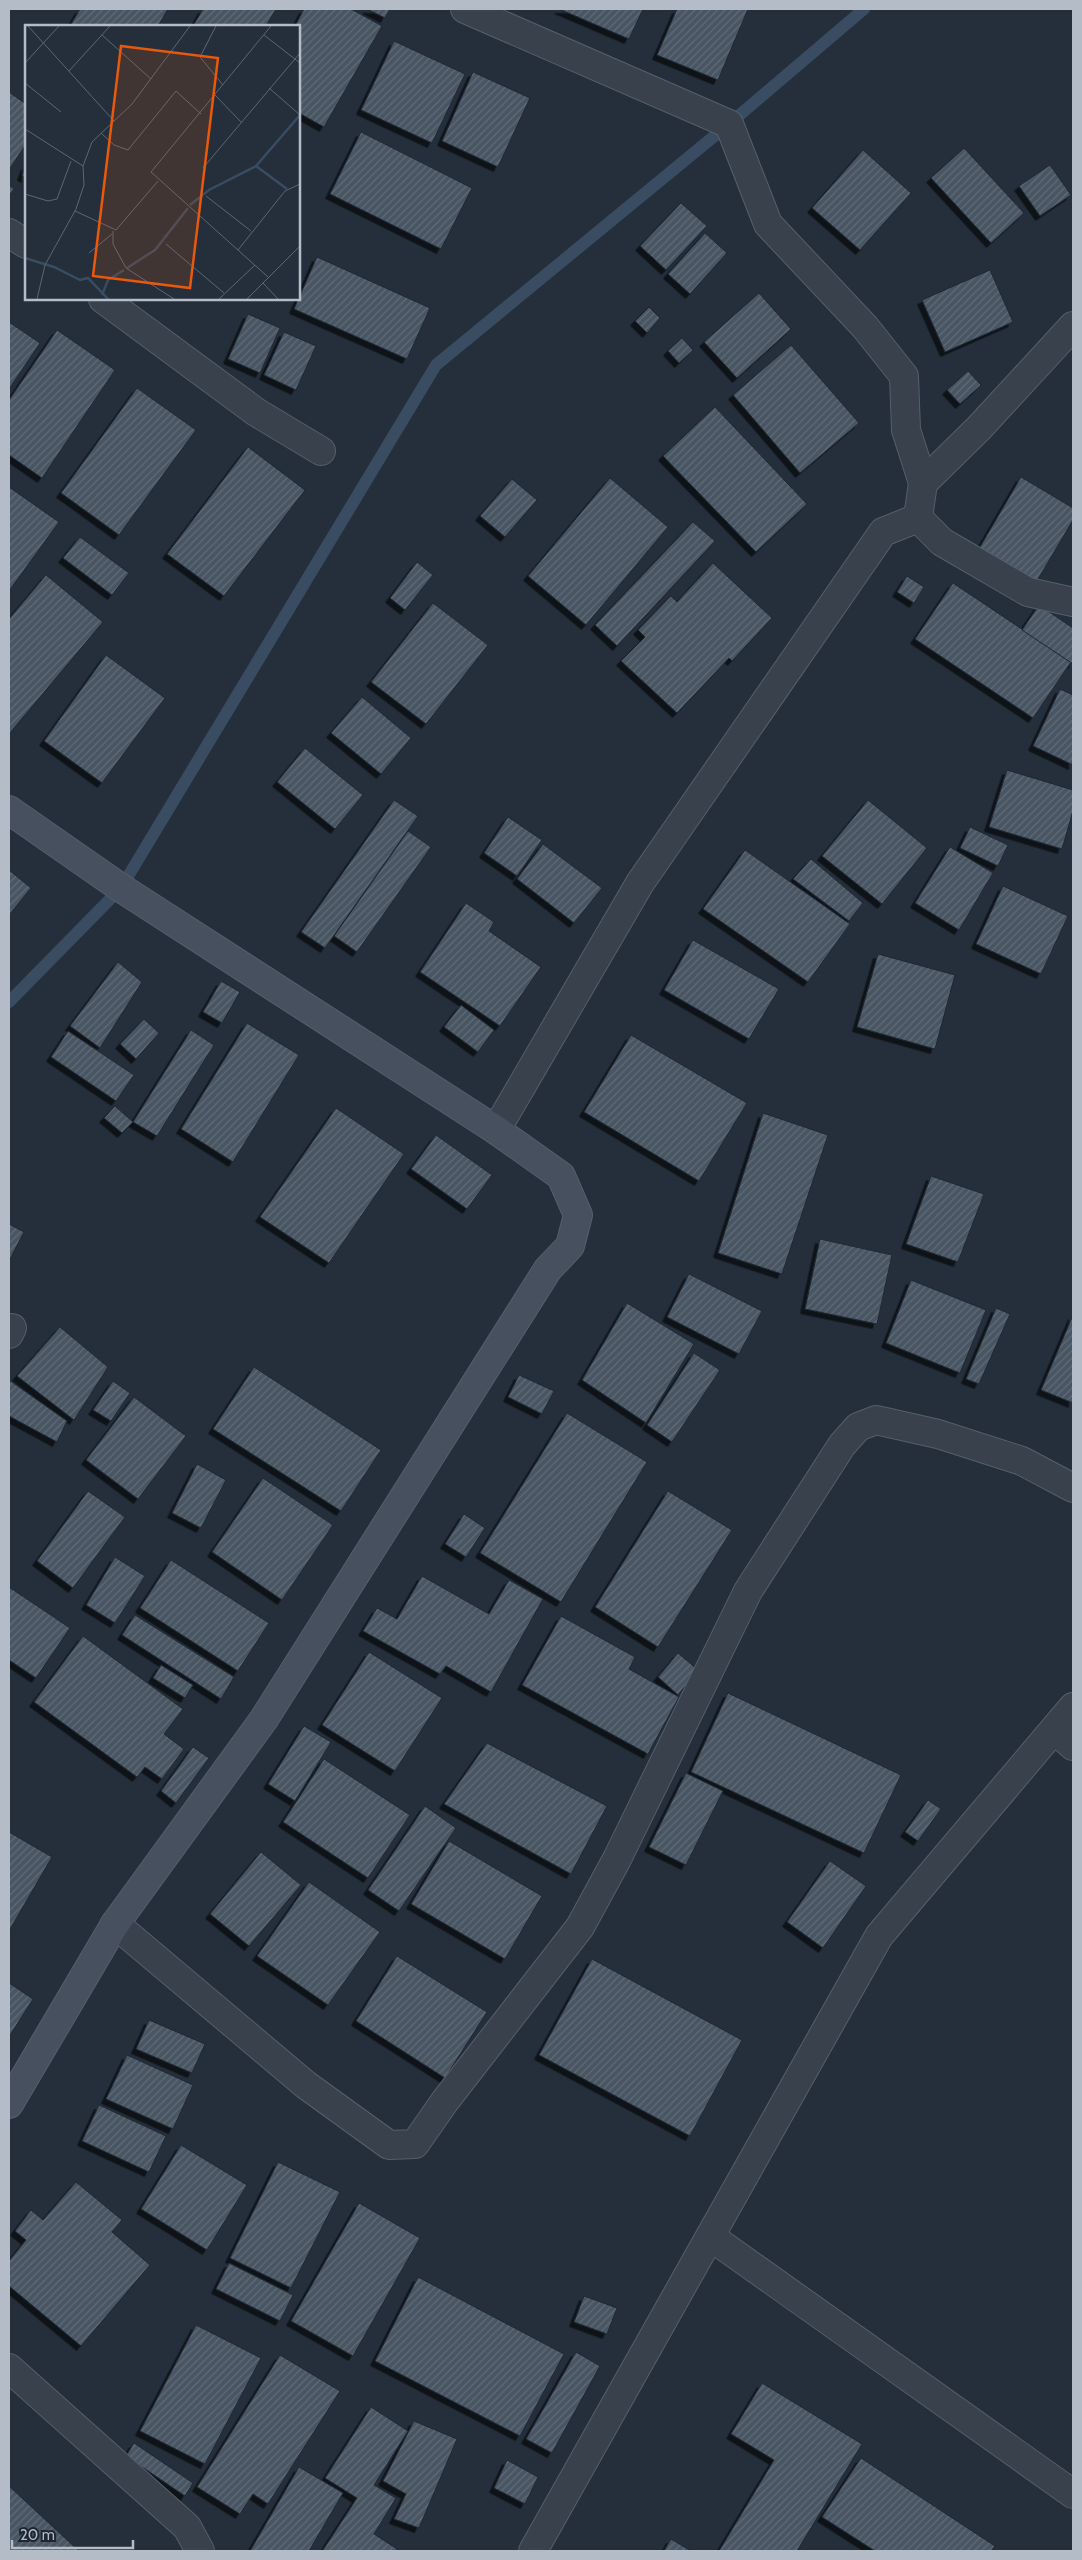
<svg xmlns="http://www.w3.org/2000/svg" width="1082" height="2560" viewBox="0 0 1082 2560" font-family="Cabin,sans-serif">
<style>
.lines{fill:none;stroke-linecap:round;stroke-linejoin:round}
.stream{stroke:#394c62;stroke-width:12}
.building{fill:url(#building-hatch);stroke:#1f2833;filter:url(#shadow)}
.street-casing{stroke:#565f6a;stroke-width:30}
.secondary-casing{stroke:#565f6a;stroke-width:30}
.street{stroke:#38414c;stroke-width:28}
.secondary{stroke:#46505f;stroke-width:28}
.inset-river{fill:none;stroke:#394c62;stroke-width:2.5}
.inset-road{fill:none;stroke:#5d6773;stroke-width:1}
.view{fill:#e8590c;fill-opacity:0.15;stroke:#e8590c;stroke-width:2.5}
.inset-edge{fill:none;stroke:#b3bcc7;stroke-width:2.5}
</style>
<defs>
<pattern id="building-hatch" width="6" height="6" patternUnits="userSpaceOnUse" patternTransform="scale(1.25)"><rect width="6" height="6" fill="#485562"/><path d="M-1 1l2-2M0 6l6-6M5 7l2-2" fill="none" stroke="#606c77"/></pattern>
<filter id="shadow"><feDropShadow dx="-4.5" dy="4.5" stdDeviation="0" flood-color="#0009"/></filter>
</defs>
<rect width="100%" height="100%" fill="#242f3b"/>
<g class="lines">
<polyline class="stream" points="9,1002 121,888 436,365 729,124 864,9"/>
</g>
<g class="building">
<polygon points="80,9 168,9 158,26 70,26"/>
<polygon points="203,9 276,9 266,26 193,26"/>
<polygon points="304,9 351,9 382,26 324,127 299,113 299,26 295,26"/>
<polygon points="367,9 390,9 385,18"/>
<polygon points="559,9 643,9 629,39"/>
<polygon points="677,9 748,9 718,80 657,55"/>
<polygon points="394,41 465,74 432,143 361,110"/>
<polygon points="473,72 530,98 498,167 442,141"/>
<polygon points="9,92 26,104 26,144 9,170"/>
<polygon points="361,132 472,188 441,249 330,194"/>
<polygon points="964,148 1024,213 991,243 931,178"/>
<polygon points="863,150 911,193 860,250 812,208"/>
<polygon points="26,165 26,178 22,176"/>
<polygon points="1050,165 1071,195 1040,216 1019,186"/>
<polygon points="9,185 14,189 9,195"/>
<polygon points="681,203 707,226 666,270 640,246"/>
<polygon points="705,233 727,253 690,294 668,274"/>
<polygon points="317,257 430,308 407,359 294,309"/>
<polygon points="990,270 1013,322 945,352 922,300"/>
<polygon points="759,293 791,329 737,378 704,342"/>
<polygon points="649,307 660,318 647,333 635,321"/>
<polygon points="248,314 280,328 260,373 228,359"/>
<polygon points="9,322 40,343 9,389"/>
<polygon points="57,330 115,370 42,478 9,455 9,400"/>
<polygon points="284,332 316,346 296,390 264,375"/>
<polygon points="682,338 693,350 679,363 668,351"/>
<polygon points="791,345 859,423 800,473 733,395"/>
<polygon points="968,371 981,385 960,404 947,390"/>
<polygon points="137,388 196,430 119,535 61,493"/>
<polygon points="715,407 807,504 756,552 663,456"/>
<polygon points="248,447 305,490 224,596 167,554"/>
<polygon points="1021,477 1073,508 1073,520 1034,586 977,552"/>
<polygon points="610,478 668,527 586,625 528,576"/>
<polygon points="512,479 537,500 505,537 480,516"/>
<polygon points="9,487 59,522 9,591"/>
<polygon points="693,522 715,541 617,646 595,625"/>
<polygon points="80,537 129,573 112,595 63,558"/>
<polygon points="417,562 433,575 405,610 390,598"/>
<polygon points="713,563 772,618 732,661 729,658 677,713 621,661 645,637 638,630 671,596 677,602"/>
<polygon points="46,575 103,622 9,734 9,619"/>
<polygon points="907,576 924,587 914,603 897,592"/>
<polygon points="953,583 1071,662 1033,718 915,639"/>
<polygon points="433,603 488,645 426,724 371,682"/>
<polygon points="1039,605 1073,628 1073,664 1022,630"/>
<polygon points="106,655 165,698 102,783 44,741"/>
<polygon points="1060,689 1073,695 1073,765 1033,746"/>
<polygon points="362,697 411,738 381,774 331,733"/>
<polygon points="305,748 363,795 335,829 277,782"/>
<polygon points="1007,770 1073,790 1073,811 1062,849 989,827"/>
<polygon points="394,800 418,816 325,948 301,932"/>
<polygon points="868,800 927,848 882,904 822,856"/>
<polygon points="508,817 542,840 517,876 484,853"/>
<polygon points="970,827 1008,845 998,866 960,848"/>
<polygon points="408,831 431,847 357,952 334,936"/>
<polygon points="543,844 602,888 574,923 517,879"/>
<polygon points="950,847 993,873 959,930 915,903"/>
<polygon points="745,850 850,924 808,982 703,909"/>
<polygon points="811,859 863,903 849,921 793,879"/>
<polygon points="9,870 31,888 9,915"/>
<polygon points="1003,886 1068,916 1041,974 976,944"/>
<polygon points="466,903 494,922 489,931 541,967 500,1026 420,972"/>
<polygon points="693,940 779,989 749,1039 664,990"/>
<polygon points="878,954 955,975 935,1049 857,1027"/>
<polygon points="118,962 142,982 100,1048 70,1026"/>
<polygon points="221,981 240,992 222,1023 203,1012"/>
<polygon points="461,1005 494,1030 478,1052 444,1027"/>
<polygon points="144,1019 159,1033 136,1059 120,1044"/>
<polygon points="247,1023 299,1055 233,1162 181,1129"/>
<polygon points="191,1030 214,1045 157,1136 133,1122"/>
<polygon points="68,1031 134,1075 116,1101 51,1057"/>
<polygon points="631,1035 747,1103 699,1181 584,1112"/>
<polygon points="115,1106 133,1122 122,1133 104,1118"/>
<polygon points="336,1108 404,1154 329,1263 260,1217"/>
<polygon points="763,1113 828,1135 782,1274 718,1253"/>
<polygon points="436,1135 492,1175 467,1209 411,1169"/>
<polygon points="931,1176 984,1194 958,1262 906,1244"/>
<polygon points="9,1224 24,1232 9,1261"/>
<polygon points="820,1239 892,1255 877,1324 805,1309"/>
<polygon points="689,1274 762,1311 739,1354 667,1317"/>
<polygon points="911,1280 986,1310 960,1373 886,1343"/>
<polygon points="627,1303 694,1344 646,1423 582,1380"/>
<polygon points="996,1308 1010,1314 979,1384 966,1379"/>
<polygon points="1073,1315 1073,1403 1041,1390"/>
<polygon points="60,1327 108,1367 74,1420 17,1376"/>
<polygon points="694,1353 720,1370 672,1442 647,1425"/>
<polygon points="254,1367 381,1450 341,1511 213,1429"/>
<polygon points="519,1375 554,1391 542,1414 508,1397"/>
<polygon points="9,1380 67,1421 57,1442 9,1416"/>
<polygon points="113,1381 130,1393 111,1421 93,1410"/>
<polygon points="134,1397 186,1436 138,1499 86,1460"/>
<polygon points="567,1413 647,1462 561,1602 480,1553"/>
<polygon points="197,1464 226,1480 201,1528 172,1513"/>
<polygon points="263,1478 333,1525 282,1600 212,1552"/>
<polygon points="88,1491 125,1517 73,1588 37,1561"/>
<polygon points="668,1491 732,1530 658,1647 595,1607"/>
<polygon points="464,1514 485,1528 466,1557 445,1544"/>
<polygon points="115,1557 145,1576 115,1623 86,1605"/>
<polygon points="171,1560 269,1623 238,1671 140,1608"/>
<polygon points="422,1576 489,1614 509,1580 543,1599 491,1692 446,1666 440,1674 363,1631 377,1608 397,1619"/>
<polygon points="9,1587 70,1628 36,1678 9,1660"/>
<polygon points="135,1615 234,1677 221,1699 122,1635"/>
<polygon points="561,1616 635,1657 629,1669 679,1697 648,1754 522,1685"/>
<polygon points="83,1636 183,1709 164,1734 184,1749 162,1779 145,1767 137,1777 34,1702"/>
<polygon points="369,1652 442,1698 395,1771 322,1725"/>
<polygon points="678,1653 698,1670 678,1695 658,1677"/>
<polygon points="161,1665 193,1685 185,1698 153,1678"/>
<polygon points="728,1693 901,1775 864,1853 691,1772"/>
<polygon points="304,1726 331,1742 295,1801 268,1784"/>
<polygon points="487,1743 607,1806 571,1874 444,1804"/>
<polygon points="193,1747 209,1758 176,1803 161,1791"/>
<polygon points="324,1759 410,1815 368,1878 283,1822"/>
<polygon points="686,1773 723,1791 686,1865 649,1847"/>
<polygon points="928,1800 941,1809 918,1841 905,1832"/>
<polygon points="425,1806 456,1828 399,1911 368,1890"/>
<polygon points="9,1832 52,1857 9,1931"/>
<polygon points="449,1841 542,1896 505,1959 411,1904"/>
<polygon points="261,1852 301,1885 249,1946 210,1914"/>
<polygon points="830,1861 866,1886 823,1948 787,1922"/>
<polygon points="309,1882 380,1932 328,2005 257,1956"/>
<polygon points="397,1956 487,2012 445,2078 356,2021"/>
<polygon points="592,1959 742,2040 690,2136 539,2055"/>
<polygon points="9,1983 33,1999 9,2037"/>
<polygon points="149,2020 205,2044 192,2073 136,2049"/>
<polygon points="127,2055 193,2085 173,2129 106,2099"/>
<polygon points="99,2105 166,2136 149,2172 82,2141"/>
<polygon points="181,2145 247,2185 207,2250 141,2209"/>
<polygon points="278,2162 340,2192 291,2288 230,2258"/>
<polygon points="76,2182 122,2220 112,2232 150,2265 81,2346 9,2286 9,2261 26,2240 15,2231 31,2210 43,2220"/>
<polygon points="359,2203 420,2238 353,2356 291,2321"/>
<polygon points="229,2263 293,2295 280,2321 216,2289"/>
<polygon points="418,2277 564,2354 520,2436 375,2361"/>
<polygon points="584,2296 617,2308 607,2334 574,2322"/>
<polygon points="196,2325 261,2358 205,2464 140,2431"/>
<polygon points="576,2352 600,2366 552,2453 526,2439"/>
<polygon points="280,2355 340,2391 268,2504 253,2494 240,2514 197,2487"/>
<polygon points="762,2383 862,2444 797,2551 719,2551 774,2460 731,2434"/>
<polygon points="371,2407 408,2431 374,2485 396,2498 374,2534 397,2549 396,2551 325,2551 323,2550 357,2498 325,2478"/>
<polygon points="414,2421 457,2439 419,2528 394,2519 406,2494 383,2481"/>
<polygon points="134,2443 193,2483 185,2496 126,2456"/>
<polygon points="861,2458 995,2546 991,2551 875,2551 822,2517"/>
<polygon points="507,2460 538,2477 525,2504 494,2488"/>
<polygon points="299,2467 343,2493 309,2551 250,2551"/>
<polygon points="9,2486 79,2551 9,2551"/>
<polygon points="671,2539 691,2551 664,2551"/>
</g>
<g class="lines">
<g class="street-casing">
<g id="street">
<polyline points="465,9 729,124 768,224 865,327 904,376 906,430 923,483 918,518"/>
<polyline points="9,233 26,244"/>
<polyline points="103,299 256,412 321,451"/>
<polyline points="923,483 979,428 1073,326"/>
<polyline points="496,1130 640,883 883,532 918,518 942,542 1028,592 1073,602"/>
<polyline points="9,1334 12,1328"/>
<polyline points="1055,1730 1073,1746"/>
<polyline points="115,1924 306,2085 389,2145 415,2144 445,2101 580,1927 617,1859 748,1591 842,1445 858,1427 876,1420 938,1434 1022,1461 1073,1488"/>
<polyline points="711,2237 1073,2494"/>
<polyline points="9,2368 187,2527 200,2551"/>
<polyline points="533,2551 879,1936 1073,1707"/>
</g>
</g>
<g class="secondary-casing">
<polyline id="secondary" points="9,810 121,888 496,1130 561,1176 578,1215 570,1246 548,1269 264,1719 115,1924 9,2104"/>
</g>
<use href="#street" class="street"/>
<use href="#secondary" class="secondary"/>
</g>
<g transform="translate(25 25)">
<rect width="275" height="275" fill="#242f3b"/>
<path class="inset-river" d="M 231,141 L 262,164M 165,180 L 184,165 L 231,141 L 275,90M 0,233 L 29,242 L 55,255 L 63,253 L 83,274M 102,243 L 130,225 L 163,183M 77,270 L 83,255 L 99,245"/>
<path class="inset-road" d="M 3,1 L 89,96M 191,1 L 175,32 L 198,60M 77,10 L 126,54M 239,10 L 275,38M 0,38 L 34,1M 44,46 L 85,1M 0,58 L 36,87M 244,63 L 275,90M 190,70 L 216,97M 0,104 L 58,141M 76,108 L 89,120 L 103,125 L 151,66 L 176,89M 178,143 L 275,28M 0,169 L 23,176 L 32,174 L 46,136M 181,171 L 226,206M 50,186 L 91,205 L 133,156M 88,206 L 88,219 L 101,243 L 149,274M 141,219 L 199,268M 213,225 L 260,166 L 275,159M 64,228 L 87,209M 243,252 L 126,147 L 246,1M 238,258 L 253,274M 12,274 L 20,240 L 51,184 L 59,160 L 58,141 L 67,117 L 107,79 L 165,1M 194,274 L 230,240M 222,274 L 275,221"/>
<path class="view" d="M 96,21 L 193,33 L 165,263 L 68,251 Z"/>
<rect width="275" height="275" class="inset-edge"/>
</g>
<rect width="1082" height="2560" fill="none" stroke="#b3bcc7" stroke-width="20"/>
<path d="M12 2540v8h121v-8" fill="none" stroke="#b3bcc7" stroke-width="2.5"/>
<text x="20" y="2540" font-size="15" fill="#b3bcc7" stroke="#1d2631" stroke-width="4" paint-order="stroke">20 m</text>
</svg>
